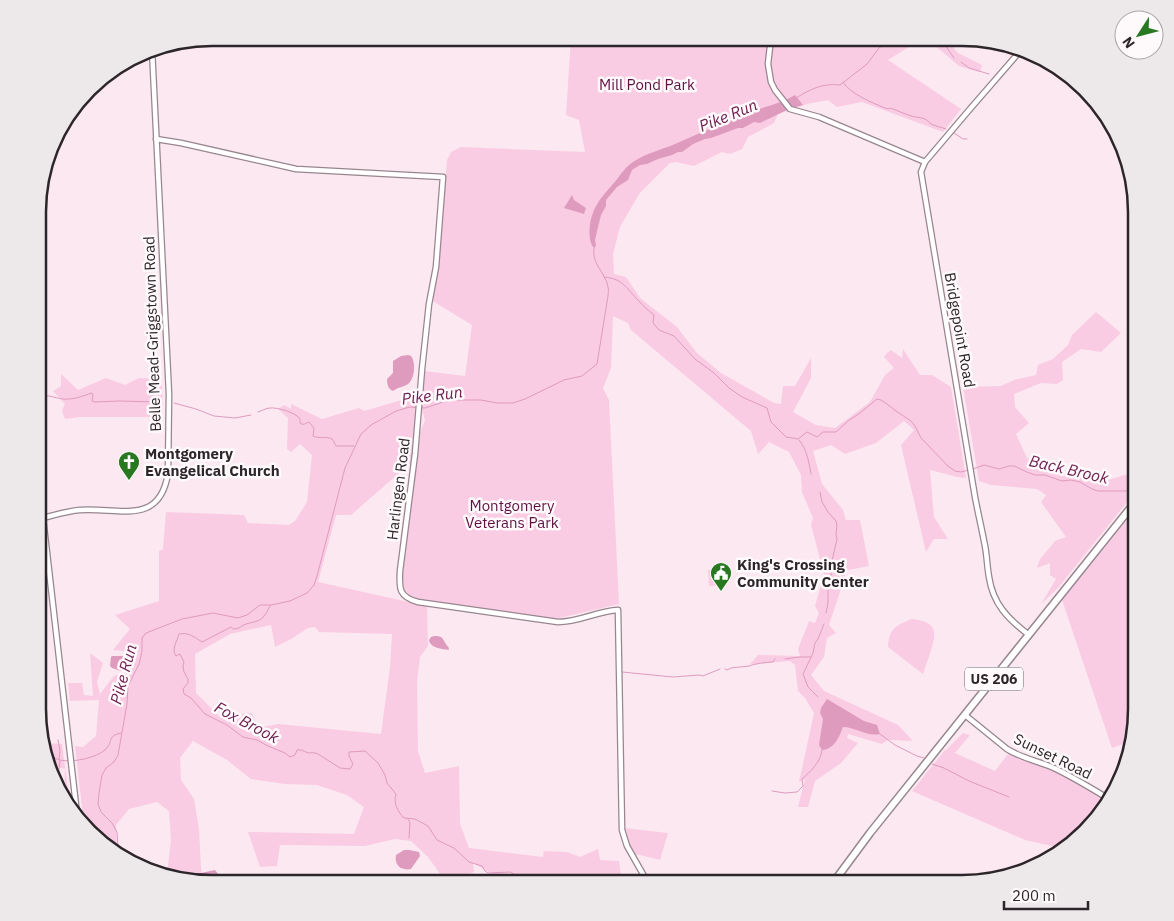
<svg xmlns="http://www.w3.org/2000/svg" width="1174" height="921" viewBox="0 0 1174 921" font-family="'IBM Plex Sans',sans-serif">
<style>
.green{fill:#f9cce3;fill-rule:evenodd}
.water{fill:#df9bbe}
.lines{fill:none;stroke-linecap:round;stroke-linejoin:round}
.stream{stroke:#df9bbe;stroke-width:1}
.secondary-casing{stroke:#97868e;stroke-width:7}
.highway-casing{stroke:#97868e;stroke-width:9}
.secondary{stroke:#fff;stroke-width:4.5}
.highway{stroke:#fff;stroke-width:6}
.labels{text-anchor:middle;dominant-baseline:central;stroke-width:5;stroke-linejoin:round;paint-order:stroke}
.shield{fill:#fefafc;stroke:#6b6568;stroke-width:1}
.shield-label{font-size:14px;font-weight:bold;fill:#2c2529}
.park-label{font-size:15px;fill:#5f1042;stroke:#fefafc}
.street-label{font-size:15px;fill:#2c2529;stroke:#fefafc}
.poi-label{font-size:15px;font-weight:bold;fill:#2c2529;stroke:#fefafc;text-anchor:start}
.water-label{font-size:16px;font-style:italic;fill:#6f2050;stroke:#fefafc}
.rim{fill:none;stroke:#2c2529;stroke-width:2.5}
</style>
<rect width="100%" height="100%" fill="#fce8f1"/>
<g class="green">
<polygon points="571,38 768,38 768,43 801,42 812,38 945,38 958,53 982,65 980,72 959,66 933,44 912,45 888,60 961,109 943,132 862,102 837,107 828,100 807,104 778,114 774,123 748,137 742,149 730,154 722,152 694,166 676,162 670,163 639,194 620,227 613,254 614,274 626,277 640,298 677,327 697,353 721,373 774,403 781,404 783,386 795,386 811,358 811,378 793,412 816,425 835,428 870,402 885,375 894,368 884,357 887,353 891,350 902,358 903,349 920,375 932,375 951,387 966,478 957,477 930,470 934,517 948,539 934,539 926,552 901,445 914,430 904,421 876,443 845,454 831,445 813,451 822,484 843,510 846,520 860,520 869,566 844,571 845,577 829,625 836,633 827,638 824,657 811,675 824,691 898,725 913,741 888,740 882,744 848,734 847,738 858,743 841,763 815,781 808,807 798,807 805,779 799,782 814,713 805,698 798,691 795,665 790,661 755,664 750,664 758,655 800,656 798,649 809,621 815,623 819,613 815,606 824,574 811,525 813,518 802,492 801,475 789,452 769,442 758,454 751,431 631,330 628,323 613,316 611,368 603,388 609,400 619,604 555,619 423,601 408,596 403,588 402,581 420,433 425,420 422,410 424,371 465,376 472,325 431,300 438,273 447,160 451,152 461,147 585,152 579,120 566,115"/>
<polygon points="1096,312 1121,333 1101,352 1081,349 1062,362 1063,380 1057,384 1041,383 1014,394 1015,407 1029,423 1016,434 1027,458 1098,483 1132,473 1136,466 1136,491 1058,588 1041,604 1056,579 1050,575 1050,563 1037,568 1040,559 1055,541 1066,537 1041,502 1046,495 1037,489 991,485 979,481 963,387 1001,386 1014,380 1036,375 1038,365 1053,359 1068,345 1072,335"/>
<polygon points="61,374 78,390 106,378 125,385 139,378 157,379 162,382 163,412 158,412 155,417 81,417 65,419 62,411 65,404 53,391 61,386"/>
<path d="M 419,395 L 412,462 L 351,515 L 336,515 L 318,582 L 427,606 L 428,646 L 420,657 L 417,682 L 418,751 L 425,773 L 459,766 L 460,824 L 469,848 L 543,857 L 544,851 L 567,852 L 580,857 L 598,849 L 600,860 L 619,861 L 622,883 L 538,883 L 519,881 L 511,873 L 494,875 L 473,863 L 474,872 L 451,882 L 451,883 L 443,883 L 443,878 L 428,857 L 411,841 L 395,839 L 365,846 L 280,845 L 277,866 L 260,867 L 248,832 L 354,834 L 364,807 L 347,795 L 317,785 L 285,784 L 251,779 L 227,760 L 193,741 L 180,758 L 181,780 L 194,799 L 199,829 L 201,868 L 204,883 L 165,875 L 167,874 L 171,840 L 169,811 L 157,802 L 129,809 L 116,825 L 117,853 L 97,840 L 84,824 L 75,746 L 83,747 L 96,736 L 99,700 L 70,701 L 68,683 L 82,683 L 84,695 L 93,696 L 90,653 L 103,663 L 97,682 L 100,694 L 114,676 L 126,672 L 133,650 L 132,644 L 125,651 L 113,650 L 130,629 L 115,615 L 159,601 L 159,551 L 163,549 L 166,512 L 244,515 L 248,523 L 289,525 L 295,521 L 307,502 L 312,455 L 300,444 L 291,452 L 287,449 L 288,418 L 278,409 L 284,405 L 291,409 L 291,404 L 322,419 L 359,408 L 364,411 ZM 271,625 L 275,647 L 291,639 L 308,628 L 315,627 L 319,632 L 392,634 L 390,667 L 381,734 L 278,724 L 258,728 L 252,713 L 240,714 L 221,718 L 196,693 L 195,654 L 230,634 Z"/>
<polygon points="1136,509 1136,713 1134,714 1136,721 1131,741 1112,748 1062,600"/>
<polygon points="708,570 722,570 723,585 709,586"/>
<path d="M 912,619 C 920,620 933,622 934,632 C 936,640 926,664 923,674 L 888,647 C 889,629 896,625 912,619 Z"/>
<polygon points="963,733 970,735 955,753 995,771 1011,750 1061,769 1110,798 1093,824 1061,848 1025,840 912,791 945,750 946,750"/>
<polygon points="44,743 62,744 70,805 64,798 65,769 50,765"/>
<polygon points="624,828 668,833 660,860 640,855 634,855 627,843"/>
<polygon points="476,875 494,883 454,883"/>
</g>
<g class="water">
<path d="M 795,95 L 803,105 L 789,109 L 760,123 L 754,122 L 743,128 L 738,128 L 711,138 L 705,139 L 693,144 L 682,152 L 678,152 L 672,155 L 658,159 L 647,164 L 640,165 L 632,170 L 628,180 L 617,187 L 606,200 L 606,206 L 601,215 L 597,231 L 595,240 L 596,246 L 594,248 C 588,242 589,227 591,219 C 596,202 602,197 613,184 C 620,176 624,168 633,162 C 646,153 661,150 675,144 C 701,133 726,121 753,111 C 767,106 782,103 795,95 Z"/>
<polygon points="572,195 574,200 586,208 584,214 564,208"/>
<path d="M 408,355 L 411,356 C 416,362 415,379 408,384 C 404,387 398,387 393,391 C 388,389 387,384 387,379 L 393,373 L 393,361 L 401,356 Z"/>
<path d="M 434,636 C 443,636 442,638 446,644 C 449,649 448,644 449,650 C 442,649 430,648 429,640 L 431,637 Z"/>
<path d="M 112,656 L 125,656 L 127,658 C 126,663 126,668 121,671 L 112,668 L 110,666 L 111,657 Z"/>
<path d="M 827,699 L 864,721 L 877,725 L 880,734 C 868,737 855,727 843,727 C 839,738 834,749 822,750 L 819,745 L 823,719 L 820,713 L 821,708 Z"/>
<polygon points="38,718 49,734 49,738 43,741"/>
<path d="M 404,850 L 409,850 L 419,852 L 420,856 L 411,869 C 401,871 394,865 396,855 Z"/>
<polygon points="215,870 222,879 221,883 201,883 178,878"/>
</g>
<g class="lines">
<g class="stream">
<polyline points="938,38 942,42"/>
<polyline points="945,45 954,58"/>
<polyline points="961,62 969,68 989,74"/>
<path d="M 843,82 C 850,94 873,103 885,108 C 891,110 887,107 893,109 C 903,113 911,117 922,118 C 926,119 928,121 931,124 C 935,126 941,127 946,129"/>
<path d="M 796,98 C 811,89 822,83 840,85 L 867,64 L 879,48 L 894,38"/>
<polyline points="954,133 963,139 967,139"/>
<path d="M 604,277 C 625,279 626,289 639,301 C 643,306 648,310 654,315 L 653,323 L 659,330 L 674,336 L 695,359 L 714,373 L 729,388 L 742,397 L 767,408 L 771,422 L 786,437 L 798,439 L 807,432 L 817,437 L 823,432 L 836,432 L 848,421 L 860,413 L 877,399 L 881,400 L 887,404 L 896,411 L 911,421 L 915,426 L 921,438 L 948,466 L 955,471 L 961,472 L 969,470"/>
<path d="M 39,396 C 48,394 54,398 63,399 C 73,400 83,396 92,393 L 93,395 L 92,401 L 95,402 L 119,401 L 157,402"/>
<polyline points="403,396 406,407"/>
<polyline points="174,403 196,409 214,416 235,418 251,415"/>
<path d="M 258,412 C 262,411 266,408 270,408 C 277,407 297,413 300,419 C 300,420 300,421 300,423 C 304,426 305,423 309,422 L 314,428 L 313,436 C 319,439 328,436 332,439 C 334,441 335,444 336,446 L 354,446"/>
<path d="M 799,440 C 807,449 809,463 811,474"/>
<polyline points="973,469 984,465 999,469 1009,466 1014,466 1027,472 1035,475 1045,475 1062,481 1071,480 1080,482 1092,489 1098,491 1128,491 1136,487"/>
<polyline points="820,492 822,502 828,512 836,521 837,525 836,534 837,539 831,565 831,577 828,585 828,603 826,613"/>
<path d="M 270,606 C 268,609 267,613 264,616 C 260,622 252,622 246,624 C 242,625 239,629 235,629 C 233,629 232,628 231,627 L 202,642 C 194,637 189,632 179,634 C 177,641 171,650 176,656 L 180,654 L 184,662 L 183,666 L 184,672 L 188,679 L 188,683 L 183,689 L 184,694 L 191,698 L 205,714 L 227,725 L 243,737 L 257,740 L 268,746 L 285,753 L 290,757 L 295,755 L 297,750 C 302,749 304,752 309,753 C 312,753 314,752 318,754 L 340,768 L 350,769 L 353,764 L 349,756 L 349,752 L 365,751 L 378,763 L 385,775 L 387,783 L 396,794 C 393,803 398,812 404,818 L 415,819 L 428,826 L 437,840 L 454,848 L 469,862 L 482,866 L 485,871 L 488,873 L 510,872 L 524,880 L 538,883"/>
<polyline points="785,659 800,657 811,657"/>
<path d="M 725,669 L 727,670 L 731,668 L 749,666 C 753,664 768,662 773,662 L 775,659"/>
<polyline points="622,672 673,677 699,675 703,676 720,669"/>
<polyline points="818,697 808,687 803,674 813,653 815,643 818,639 824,624"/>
<polyline points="880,734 895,745 917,756 924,758"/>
<polyline points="58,740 60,750 59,760"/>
<path d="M 46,752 C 51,754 54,759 60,760 C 72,763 97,758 106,749 C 114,740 107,736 121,733"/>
<polyline points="932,764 944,768 969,781 1009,797"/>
<polyline points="58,777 60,761"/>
<path d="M 772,791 L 785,793 L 797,792 L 803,786 L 802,779 C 810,772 821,762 822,750"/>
<polyline points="408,819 410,823 409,838"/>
<path d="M 114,851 L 118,847 L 117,832 L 112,823 L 101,812 L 98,804 L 99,793 L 102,775 L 106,768 L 114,762 L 118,755 L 127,704 L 128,686 L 139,664 L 142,651 L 142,638 L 146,633 L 182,619 L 213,613 L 238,618 L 247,615 L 260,605 L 271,605 L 290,601 L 307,593 L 314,585 L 317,576 L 345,468 L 361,434 L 371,425 L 396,411 L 410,407 L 425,408 L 443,402 L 454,400 L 481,400 L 497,403 L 513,403 L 525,399 L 564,380 L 582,376 L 597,364 L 608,296 C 608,293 609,290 608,287 C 606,273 591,264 594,248"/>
</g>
<g class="secondary-casing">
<g id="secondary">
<polyline points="771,38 768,64 771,82 775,90 790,109 819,117 925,162"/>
<path d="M 1022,49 L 970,109 L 925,162 L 921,172 L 975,497 C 978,513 982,530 985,546 C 987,556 987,566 989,577 C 993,604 1008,619 1029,635"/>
<path d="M 156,139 L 181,143 L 296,169 L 443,177 L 436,267 L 429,304 L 422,369 L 415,454 L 400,571 C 399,589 399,597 418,602 L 558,622 C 580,622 597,611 618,610 L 622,830 L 627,846 L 648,883"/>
<polyline points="43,518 77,814"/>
<path d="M 38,519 C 52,516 66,511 80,510 C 118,507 160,527 168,473 L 169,394 L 152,49"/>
<path d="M 965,715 L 1007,749 C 1021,758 1038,761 1054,768 C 1073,777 1091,788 1109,799"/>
</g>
</g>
<g class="highway-casing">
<polyline id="highway" points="833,883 870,833 1136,501"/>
</g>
<use href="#secondary" class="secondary"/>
<use href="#highway" class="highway"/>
</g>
<defs>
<g id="church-pin" transform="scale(1.125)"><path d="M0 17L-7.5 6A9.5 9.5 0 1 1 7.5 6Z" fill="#277821" stroke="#fefafc"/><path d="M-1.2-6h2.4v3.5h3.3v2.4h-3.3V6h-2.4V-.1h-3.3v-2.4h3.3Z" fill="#fff"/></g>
<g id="civic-pin" transform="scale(1.125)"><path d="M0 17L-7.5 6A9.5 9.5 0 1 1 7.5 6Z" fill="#277821" stroke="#fefafc"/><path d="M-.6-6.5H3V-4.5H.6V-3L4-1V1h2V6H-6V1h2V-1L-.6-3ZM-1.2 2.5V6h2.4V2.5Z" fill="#fff"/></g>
</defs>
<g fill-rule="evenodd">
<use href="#church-pin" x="129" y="462"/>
<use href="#civic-pin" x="721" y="573"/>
</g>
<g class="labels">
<rect class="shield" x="965" y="667.5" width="58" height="23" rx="4"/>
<g class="shield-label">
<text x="994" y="679">US 206</text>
</g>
<g class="park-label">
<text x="647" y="84">Mill Pond Park</text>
<text x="512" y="505">Montgomery<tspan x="512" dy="17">Veterans Park</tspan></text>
</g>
<g class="street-label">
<text transform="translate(960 330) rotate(80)">Bridgepoint Road</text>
<text transform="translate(152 334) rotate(-92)">Belle Mead-Griggstown Road</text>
<text transform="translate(398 489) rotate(-83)">Harlingen Road</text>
<text transform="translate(1053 756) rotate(26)">Sunset Road</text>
</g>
<g class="poi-label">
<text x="145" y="453">Montgomery<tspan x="145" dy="17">Evangelical Church</tspan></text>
<text x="737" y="564">King's Crossing<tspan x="737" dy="17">Community Center</tspan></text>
</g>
<g class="water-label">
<text transform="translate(728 115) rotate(-22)">Pike Run</text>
<text transform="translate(432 395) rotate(-7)">Pike Run</text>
<text transform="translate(1069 469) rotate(13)">Back Brook</text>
<text transform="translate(123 674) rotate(-75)">Pike Run</text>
<text transform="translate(247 722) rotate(28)">Fox Brook</text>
</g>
</g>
<path d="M0 0H1174V921H0ZM212 46H962A166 166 0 0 1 1128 212V709A166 166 0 0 1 962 875H212A166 166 0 0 1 46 709V212A166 166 0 0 1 212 46Z" fill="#ede9eb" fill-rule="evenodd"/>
<path class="rim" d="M212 46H962A166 166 0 0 1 1128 212V709A166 166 0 0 1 962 875H212A166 166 0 0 1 46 709V212A166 166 0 0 1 212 46Z"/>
<g transform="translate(1139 35) rotate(234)"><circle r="24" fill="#fefafc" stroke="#aaa5a8"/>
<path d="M0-4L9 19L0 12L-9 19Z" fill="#277821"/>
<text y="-8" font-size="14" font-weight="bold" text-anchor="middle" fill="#2c2529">N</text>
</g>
<path d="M1004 901v8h84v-8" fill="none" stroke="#2c2529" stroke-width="2.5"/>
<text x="1012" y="901" font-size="15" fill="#2c2529" stroke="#fefafc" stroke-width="4" paint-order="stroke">200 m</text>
</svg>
